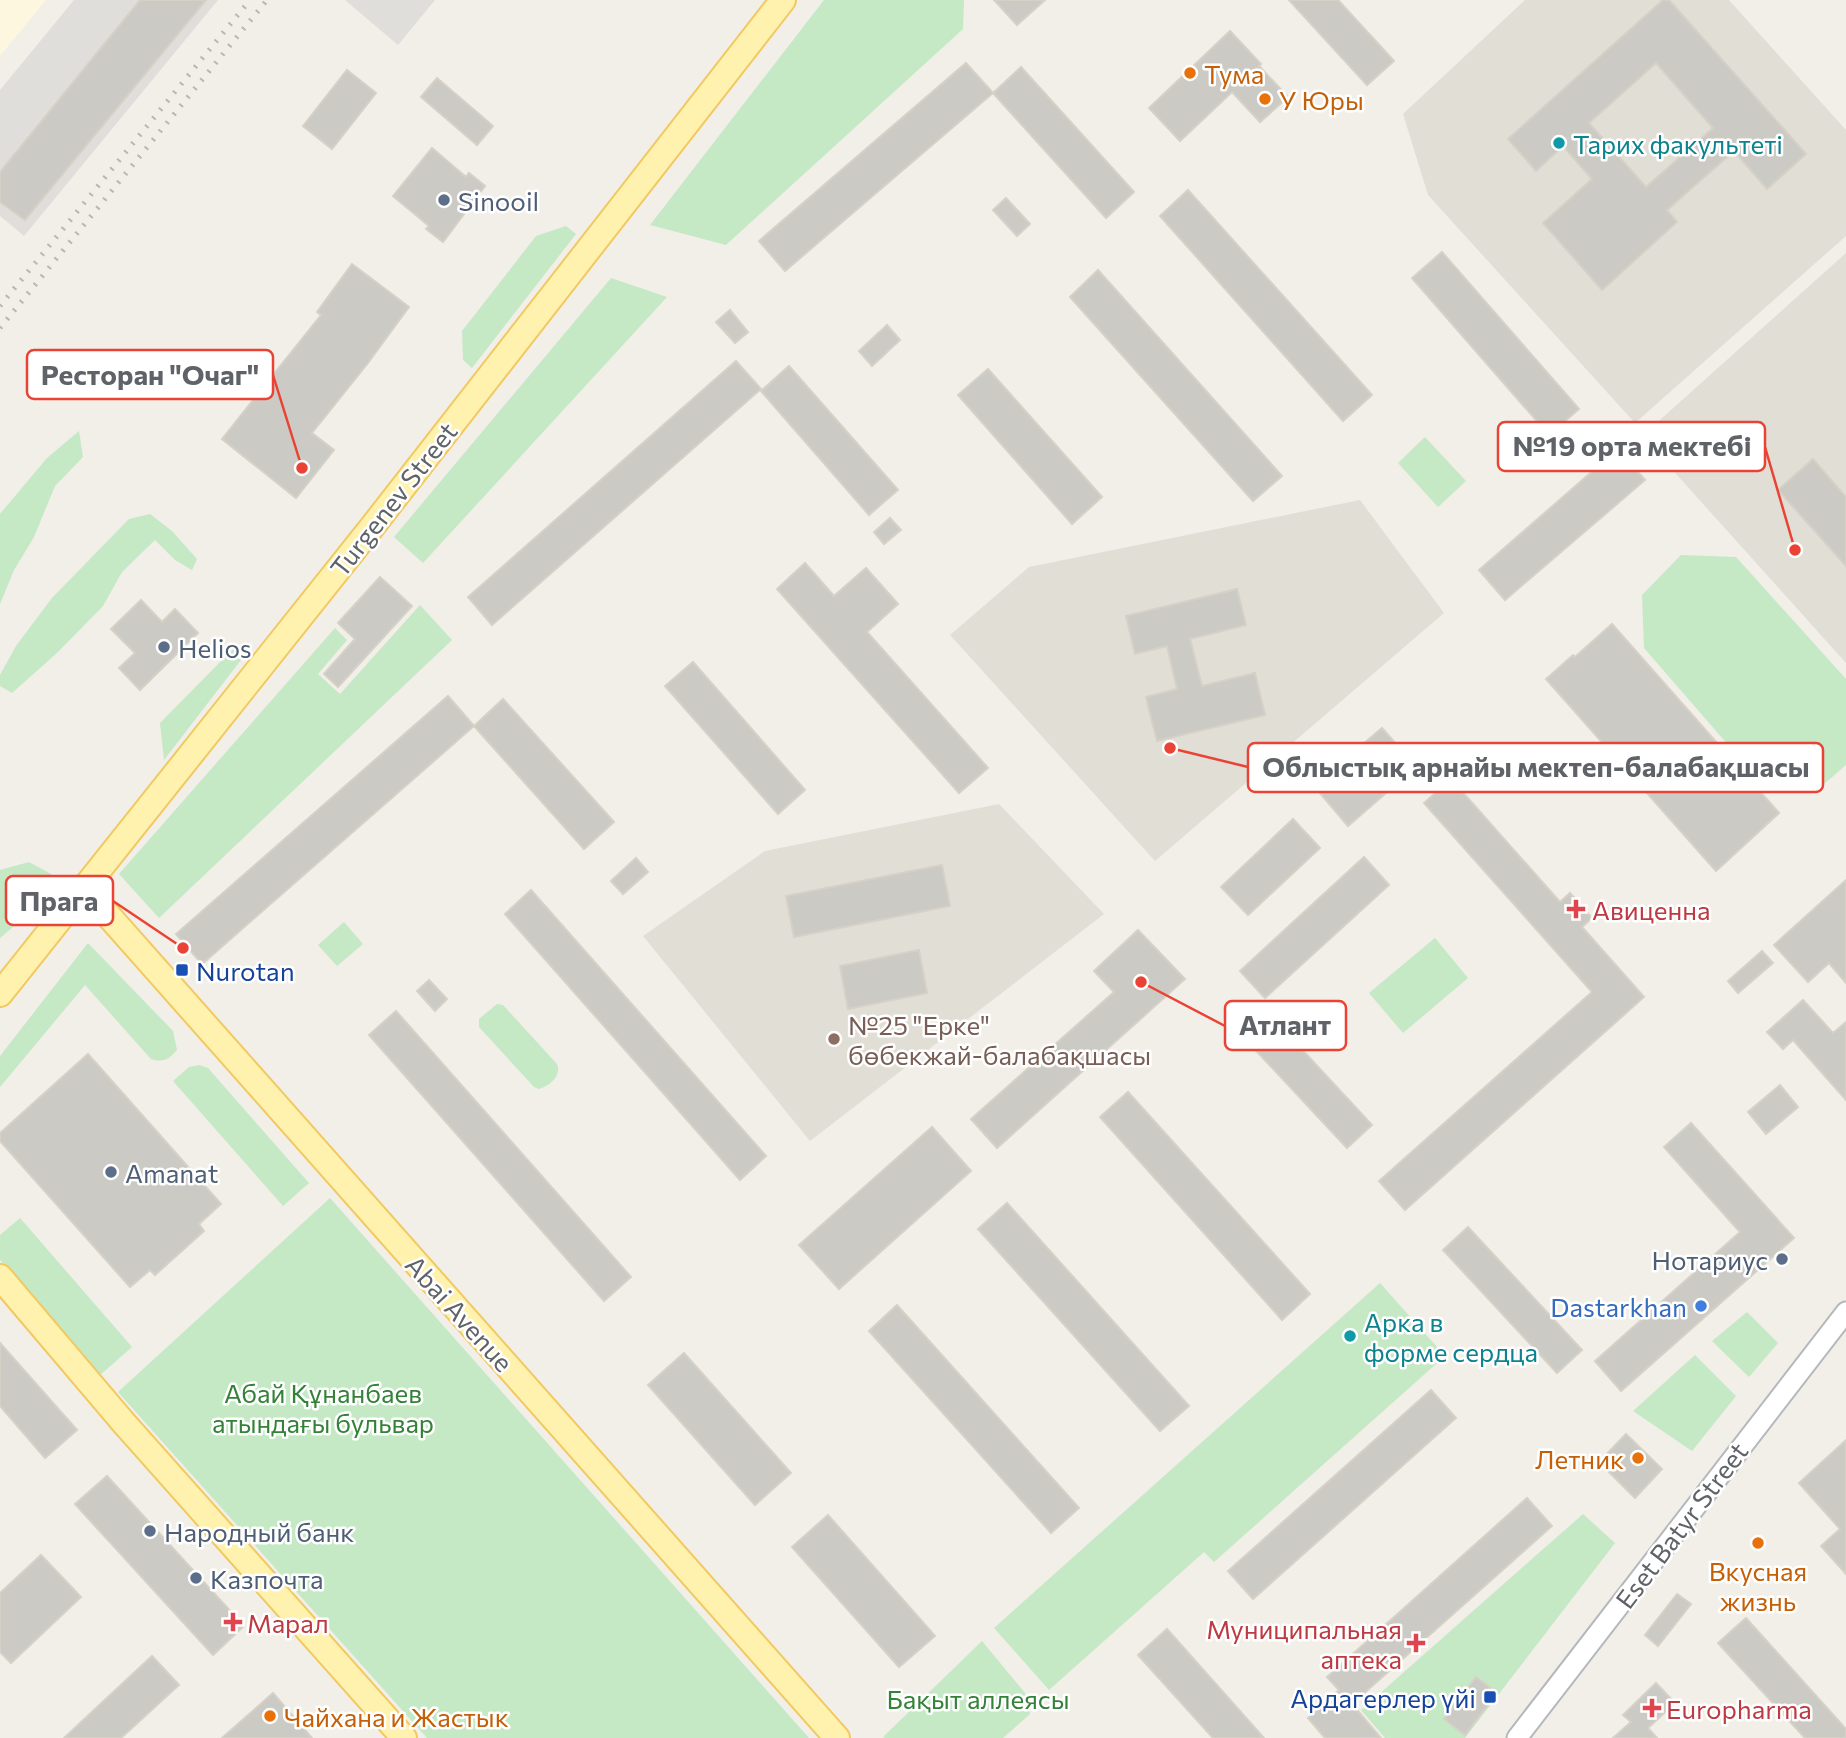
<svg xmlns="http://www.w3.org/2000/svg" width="1846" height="1738" viewBox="0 0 1846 1738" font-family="Commissioner,sans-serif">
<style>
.commercial{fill:#fef7e0}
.industrial{fill:#e0deda}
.education{fill:#e1ded6}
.green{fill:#c5e8c5}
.building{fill:#cccac5;stroke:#d6d1c6;stroke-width:2;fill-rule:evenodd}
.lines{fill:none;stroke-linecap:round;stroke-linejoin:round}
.minor-casing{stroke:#b5b8bc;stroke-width:23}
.major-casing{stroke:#f2c960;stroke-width:28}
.minor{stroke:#fff;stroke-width:19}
.major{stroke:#fff2af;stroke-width:24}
.rail{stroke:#b6b7b8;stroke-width:5;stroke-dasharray:2 9;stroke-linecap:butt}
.food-dot{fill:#e8710a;stroke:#fff;stroke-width:2.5}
.culture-dot{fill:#0f9aa8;stroke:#fff;stroke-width:2.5}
.service-dot{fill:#5c6f8a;stroke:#fff;stroke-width:2.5}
.health-dot{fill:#e0444e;stroke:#fff;stroke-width:2.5}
.transit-dot{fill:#1a4fb4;stroke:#fff;stroke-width:2.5}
.education-dot{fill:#8d6e63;stroke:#fff;stroke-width:2.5}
.shop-dot{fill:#3f7fe0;stroke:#fff;stroke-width:2.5}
.labels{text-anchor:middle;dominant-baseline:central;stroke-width:5;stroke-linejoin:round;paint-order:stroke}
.food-label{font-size:26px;fill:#c56008;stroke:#fff;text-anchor:start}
.culture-label{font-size:26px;fill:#0d838f;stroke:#fff;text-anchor:start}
.service-label{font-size:26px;fill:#4e5e75;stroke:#fff;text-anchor:start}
.street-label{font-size:26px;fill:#5f6368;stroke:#fff}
.health-label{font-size:26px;fill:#be3a42;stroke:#fff;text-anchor:start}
.transit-label{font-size:26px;fill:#164399;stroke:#fff;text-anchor:start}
.education-label{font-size:26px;fill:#785e54;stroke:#fff;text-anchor:start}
.shop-label{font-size:26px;fill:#366cbe;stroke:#fff;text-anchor:end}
.park-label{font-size:26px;fill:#348238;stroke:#fff}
.leader{fill:none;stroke:#ea4335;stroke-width:2.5}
.callout-dot{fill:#ea4335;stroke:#fff;stroke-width:2.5}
.callout{fill:#fff;stroke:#ea4335;stroke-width:2.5}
.callout-label{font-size:28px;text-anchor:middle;font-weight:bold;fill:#5f6368}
</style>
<rect width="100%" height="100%" fill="#f1efe8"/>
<polygon class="commercial" points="0,0 46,0 0,56"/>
<g class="industrial">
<polygon points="74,0 218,0 24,236 0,216 0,90"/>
<polygon points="345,0 435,0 398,45"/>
</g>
<g class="education">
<polygon points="1525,0 1729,0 1846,130 1846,236 1635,423 1428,195 1403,114"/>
<polygon points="1846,253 1846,663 1642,436"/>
<polygon points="1360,500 1444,613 1155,861 950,635 1029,567"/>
<polygon points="999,804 1104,914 810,1141 643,936 765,851"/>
</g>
<g class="green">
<polygon points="824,0 964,0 963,29 726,245 650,225"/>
<polygon points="566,226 576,234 472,368 463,360 462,331 536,236"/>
<polygon points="611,278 667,297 423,563 394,537"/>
<polygon points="79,431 83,457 55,486 34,537 14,570 0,604 0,514 47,458"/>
<polygon points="1425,437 1466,481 1438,507 1398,463"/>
<polygon points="150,514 172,531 197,559 192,570 175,560 155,540 122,572 103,606 58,652 12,693 0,686 0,675 16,646 52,598 129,519"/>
<polygon points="1681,555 1736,557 1846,679 1846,765 1817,790 1769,792 1644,648 1642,595"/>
<polygon points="420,605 452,640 159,918 119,874 335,628 347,640 318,674 340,694"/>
<polygon points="233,649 239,649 244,656 164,760 160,723"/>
<polygon points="29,862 51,874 42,902 0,938 0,870"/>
<polygon points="344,922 363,944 337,966 318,945"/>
<polygon points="1435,938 1468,978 1403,1033 1369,993"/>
<path d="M 88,943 L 173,1031 L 177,1050 C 169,1059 164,1063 151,1059 L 85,985 L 0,1087 L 0,1056 Z"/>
<path d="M 497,1004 L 503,1005 L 557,1064 C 562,1075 550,1086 539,1089 L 534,1087 L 479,1027 L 479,1019 Z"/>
<polygon points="199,1065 208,1068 309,1183 283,1206 173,1081 189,1067"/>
<polygon points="330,1198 809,1738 427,1738 118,1392"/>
<polygon points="20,1218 132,1347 100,1375 0,1260 0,1235"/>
<polygon points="1380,1283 1445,1356 1214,1562 1204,1552 1049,1690 994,1628"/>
<polygon points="1747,1312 1778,1343 1749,1377 1712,1341"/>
<polygon points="1695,1355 1736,1396 1692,1451 1633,1411"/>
<polygon points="1583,1514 1615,1543 1465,1738 1385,1738 1361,1710"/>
<polygon points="982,1641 1025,1693 1030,1714 1003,1738 885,1738 883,1737"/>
</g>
<g class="building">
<polygon points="140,0 206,0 25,220 0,202 0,172"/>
<polygon points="994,0 1045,0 1017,25"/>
<polygon points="1289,0 1338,0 1394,61 1367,85"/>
<path d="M 1663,0 L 1669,0 L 1806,154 L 1767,189 L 1734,151 L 1667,210 L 1677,222 L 1602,290 L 1543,223 L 1592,179 L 1563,146 L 1536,171 L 1508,139 ZM 1656,63 L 1713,128 L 1646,187 L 1589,123 Z"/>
<polygon points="1230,31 1261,64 1259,66 1288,97 1260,122 1232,92 1180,141 1149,108"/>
<polygon points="966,63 993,93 785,271 759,241"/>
<polygon points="1021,67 1134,192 1106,218 993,93"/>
<polygon points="347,70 376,93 332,149 303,126"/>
<polygon points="437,78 493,126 477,145 421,97"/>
<polygon points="432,148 466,177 469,173 485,186 443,242 426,229 429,226 393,196"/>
<polygon points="1188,190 1372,395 1343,421 1160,216"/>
<polygon points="1006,198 1030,224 1017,236 993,210"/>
<polygon points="1442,252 1579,409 1549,435 1412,278"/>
<polygon points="352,264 409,307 368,363 312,433 334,450 296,498 222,439 321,315 317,312"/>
<polygon points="1098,270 1282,476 1253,501 1070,297"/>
<polygon points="730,310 748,332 735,343 716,322"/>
<polygon points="887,325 900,340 872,366 859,351"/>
<polygon points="736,361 761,389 492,625 468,597"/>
<polygon points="789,366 898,490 869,515 761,391"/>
<polygon points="988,369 1102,497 1072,524 958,395"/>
<polygon points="1618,449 1645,480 1505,600 1479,570"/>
<polygon points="1813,459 1846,497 1846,566 1778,490"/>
<polygon points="890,518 901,530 884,544 874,532"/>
<polygon points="805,563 834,596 866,568 898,604 867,632 988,768 959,793 777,589"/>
<polygon points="380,577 412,606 338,687 324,674 355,639 338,623"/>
<polygon points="1237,589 1246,625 1190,639 1202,686 1255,673 1265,715 1157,741 1146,697 1177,689 1167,646 1135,654 1126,616"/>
<polygon points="141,600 162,622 175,609 198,633 140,690 119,668 135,653 111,629"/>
<polygon points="1612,624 1779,813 1716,871 1546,679 1573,655 1575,657"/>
<polygon points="693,662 805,790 778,814 665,686"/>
<polygon points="448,696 474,726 202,964 176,934"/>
<polygon points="503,699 614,822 584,849 474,726"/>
<polygon points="1382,728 1416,767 1348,826 1314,786"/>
<polygon points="1451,779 1560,902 1570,893 1592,918 1582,927 1644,997 1405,1210 1379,1181 1592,992 1424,803"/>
<polygon points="1293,819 1320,848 1248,915 1221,887"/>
<polygon points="1364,857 1389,885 1265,998 1240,971"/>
<polygon points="636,858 648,872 623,894 611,881"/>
<polygon points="942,865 950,906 794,937 786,896"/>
<polygon points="1846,880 1846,983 1829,963 1808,982 1774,945"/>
<polygon points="531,890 766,1156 740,1180 505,914"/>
<polygon points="1138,930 1185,979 997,1148 971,1119 1114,992 1094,971"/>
<polygon points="919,950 927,993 848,1009 840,966"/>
<polygon points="1762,951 1773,963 1738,993 1728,981"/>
<polygon points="429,980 447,999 435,1011 417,991"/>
<polygon points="1803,1000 1833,1033 1846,1022 1846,1100 1793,1040 1783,1049 1767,1032"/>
<polygon points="1257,1001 1372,1125 1347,1148 1232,1025"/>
<polygon points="396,1011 631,1277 604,1301 369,1035"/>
<polygon points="88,1054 221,1204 199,1224 204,1231 155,1275 150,1270 130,1287 0,1141 0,1133"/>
<polygon points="1780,1085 1798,1107 1766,1134 1748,1112"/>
<polygon points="1128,1092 1310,1294 1282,1320 1100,1117"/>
<polygon points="1691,1123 1794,1238 1621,1391 1595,1361 1740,1232 1664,1147"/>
<polygon points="932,1127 971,1171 839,1289 799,1245"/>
<polygon points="1007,1203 1189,1406 1160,1431 978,1229"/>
<polygon points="1468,1227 1582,1350 1557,1373 1443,1250"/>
<polygon points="897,1305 1079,1508 1051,1533 869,1331"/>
<polygon points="0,1343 77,1430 45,1458 0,1406"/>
<polygon points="684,1353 791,1473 755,1505 648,1385"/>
<polygon points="1431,1390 1456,1418 1253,1599 1228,1571"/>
<polygon points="1626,1434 1662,1469 1635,1498 1599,1462"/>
<polygon points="1846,1440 1846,1574 1821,1546 1840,1529 1799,1483"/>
<polygon points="107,1476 244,1626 213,1655 75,1504"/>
<polygon points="1527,1498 1552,1526 1352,1704 1381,1738 1325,1738 1308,1718 1339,1690 1327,1677"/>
<polygon points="828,1515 935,1636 899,1667 792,1547"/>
<polygon points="41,1555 81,1597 11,1663 0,1652 0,1593"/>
<polygon points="1677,1594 1691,1604 1658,1646 1645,1635"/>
<polygon points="1746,1618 1846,1729 1846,1738 1805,1738 1718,1643"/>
<polygon points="1167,1629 1264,1738 1213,1738 1138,1655"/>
<polygon points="152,1656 179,1685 121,1738 64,1738"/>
<polygon points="1476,1677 1497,1693 1465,1735 1444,1719"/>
<polygon points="1656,1683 1675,1703 1648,1728 1657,1738 1613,1738 1631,1722 1623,1715"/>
<polygon points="273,1693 312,1738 222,1738"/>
</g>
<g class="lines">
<g class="minor-casing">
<polyline id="minor" points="1517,1738 1846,1312"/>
</g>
<g class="major-casing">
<g id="major">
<polyline points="84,888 837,1738"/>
<polyline points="0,994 372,527 783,0"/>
<polyline points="0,1277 123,1422 404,1738"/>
</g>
</g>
<use href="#minor" class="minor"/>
<use href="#major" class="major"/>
<g class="rail">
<polyline points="0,306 250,0"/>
<polyline points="0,328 267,0"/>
</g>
</g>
<g class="food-dot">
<circle cx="1190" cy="73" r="7"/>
<circle cx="1265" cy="99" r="7"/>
<circle cx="1638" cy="1458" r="7"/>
<circle cx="1758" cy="1543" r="7"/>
<circle cx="270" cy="1716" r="7"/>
</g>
<g class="culture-dot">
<circle cx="1559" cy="143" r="7"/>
<circle cx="1350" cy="1336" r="7"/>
</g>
<g class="service-dot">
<circle cx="444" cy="200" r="7"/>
<circle cx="164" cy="647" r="7"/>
<circle cx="111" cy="1172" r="7"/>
<circle cx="1782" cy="1259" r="7"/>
<circle cx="150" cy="1531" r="7"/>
<circle cx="196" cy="1578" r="7"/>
</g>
<g class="health-dot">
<path d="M1572.5 898.5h7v7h7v7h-7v7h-7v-7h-7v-7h7z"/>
<path d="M229.5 1611.5h7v7h7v7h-7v7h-7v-7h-7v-7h7z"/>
<path d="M1412.5 1632.5h7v7h7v7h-7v7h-7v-7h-7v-7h7z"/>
<path d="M1648.5 1697.5h7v7h7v7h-7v7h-7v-7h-7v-7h7z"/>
</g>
<g class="transit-dot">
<rect x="175" y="963" width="14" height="14" rx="3.5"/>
<rect x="1483" y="1690" width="14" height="14" rx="3.5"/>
</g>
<circle class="education-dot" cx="834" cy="1039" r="7"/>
<circle class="shop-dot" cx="1701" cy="1306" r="7"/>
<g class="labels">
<g class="food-label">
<text x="1204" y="73">Тума</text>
<text x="1279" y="99">У Юры</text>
<text x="1624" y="1458" text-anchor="end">Летник</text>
<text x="1758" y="1570" text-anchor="middle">Вкусная<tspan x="1758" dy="30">жизнь</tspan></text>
<text x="284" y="1716">Чайхана и Жастык</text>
</g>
<g class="culture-label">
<text x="1573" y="143">Тарих факультеті</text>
<text x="1364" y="1321">Арка в<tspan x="1364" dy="30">форме сердца</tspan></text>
</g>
<g class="service-label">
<text x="458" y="200">Sinooil</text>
<text x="178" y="647">Helios</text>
<text x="125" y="1172">Amanat</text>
<text x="1768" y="1259" text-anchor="end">Нотариус</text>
<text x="164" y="1531">Народный банк</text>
<text x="210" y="1578">Казпочта</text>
</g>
<g class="street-label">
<text transform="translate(393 499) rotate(-52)">Turgenev Street</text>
<text transform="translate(460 1313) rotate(48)">Abai Avenue</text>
<text transform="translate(1681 1525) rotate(-53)">Eset Batyr Street</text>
</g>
<g class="health-label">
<text x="1592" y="909">Авиценна</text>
<text x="247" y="1622">Марал</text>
<text x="1402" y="1628" text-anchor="end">Муниципальная<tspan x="1402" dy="30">аптека</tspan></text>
<text x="1666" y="1708">Europharma</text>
</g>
<g class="transit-label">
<text x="196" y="970">Nurotan</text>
<text x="1476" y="1697" text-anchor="end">Ардагерлер үйі</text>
</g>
<g class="education-label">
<text x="848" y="1024">№25 "Ерке"<tspan x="848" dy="30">бөбекжай-балабақшасы</tspan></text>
</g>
<g class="shop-label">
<text x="1687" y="1306">Dastarkhan</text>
</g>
<g class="park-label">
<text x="323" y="1392">Абай Құнанбаев<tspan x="323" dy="30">атындағы бульвар</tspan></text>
<text x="978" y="1698">Бақыт аллеясы</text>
</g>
</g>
<path class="leader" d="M302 468L273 375M1795 550L1765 447M1170 748L1248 767M183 948L113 901M1141 982L1225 1026"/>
<g class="callout-dot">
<circle cx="302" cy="468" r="7"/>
<circle cx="1795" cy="550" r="7"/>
<circle cx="1170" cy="748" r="7"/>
<circle cx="183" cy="948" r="7"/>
<circle cx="1141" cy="982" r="7"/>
</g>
<g class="callout">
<rect x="27" y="350" width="246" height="49" rx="7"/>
<rect x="1498" y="422" width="267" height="49" rx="7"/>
<rect x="1248" y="743" width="575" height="49" rx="7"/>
<rect x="6" y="876" width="107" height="49" rx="7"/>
<rect x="1225" y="1001" width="121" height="49" rx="7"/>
</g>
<g class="callout-label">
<text x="150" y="385">Ресторан "Очаг"</text>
<text x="1632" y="456">№19 орта мектебі</text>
<text x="1536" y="777">Облыстық арнайы мектеп-балабақшасы</text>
<text x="59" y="911">Прага</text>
<text x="1285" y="1035">Атлант</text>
</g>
</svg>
